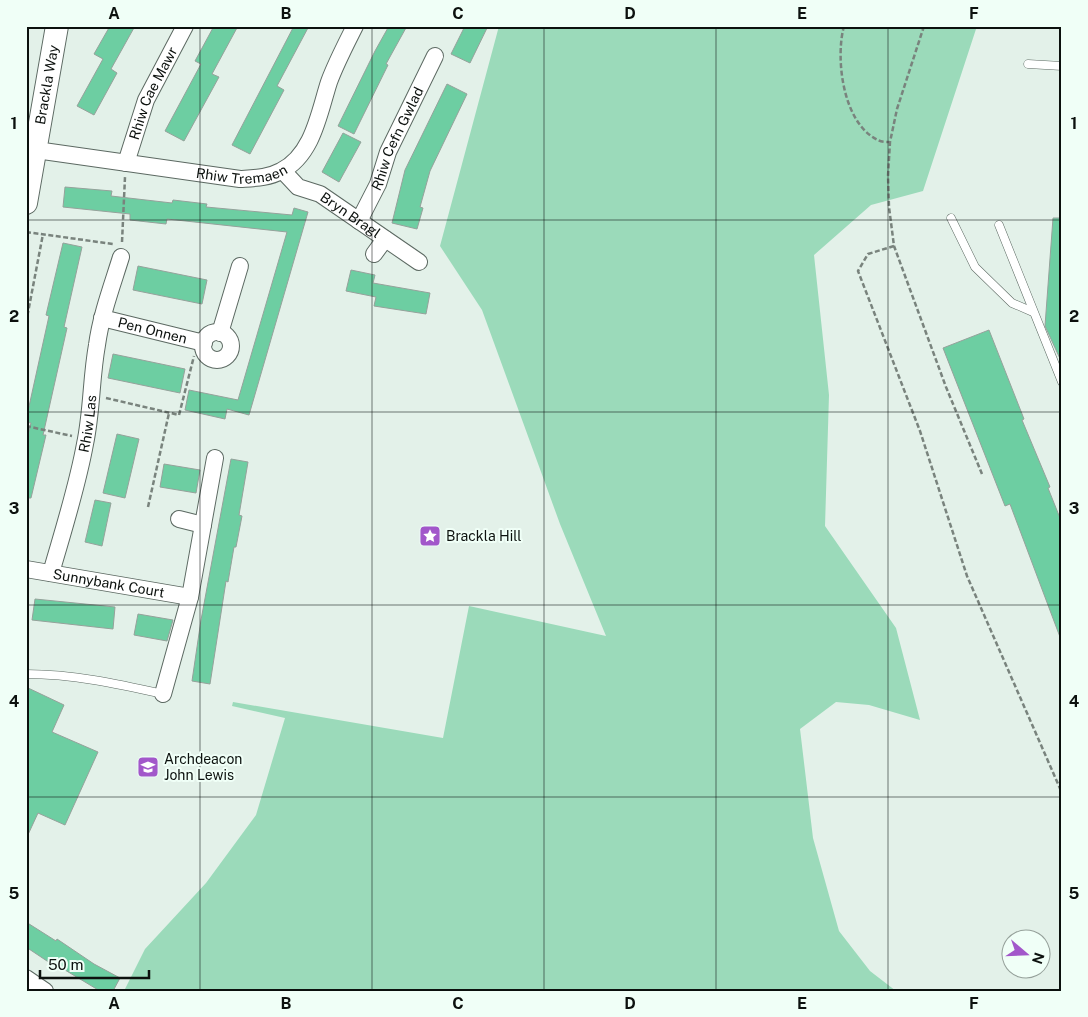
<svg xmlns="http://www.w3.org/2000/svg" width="1088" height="1017" viewBox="0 0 1088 1017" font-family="'Public Sans',sans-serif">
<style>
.green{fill:#9bdaba}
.building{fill:#6dcea2;stroke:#95a29b}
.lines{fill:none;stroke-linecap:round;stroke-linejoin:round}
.lane-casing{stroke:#5c6962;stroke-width:9}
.street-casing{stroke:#5c6962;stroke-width:18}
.secondary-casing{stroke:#5c6962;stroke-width:24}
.path{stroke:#79837d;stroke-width:2.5;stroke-dasharray:5 2.5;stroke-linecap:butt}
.lane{stroke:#fff;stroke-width:8}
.street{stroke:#fff;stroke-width:16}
.secondary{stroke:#fff;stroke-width:22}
.grid{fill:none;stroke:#0c110e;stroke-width:1;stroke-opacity:0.55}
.labels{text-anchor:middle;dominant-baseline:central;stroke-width:4;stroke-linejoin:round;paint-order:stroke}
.street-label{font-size:14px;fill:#0c110e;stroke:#f0fff7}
.poi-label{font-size:14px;fill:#0c110e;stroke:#f0fff7;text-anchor:start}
.neatline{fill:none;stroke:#0c110e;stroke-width:2}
.grid-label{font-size:16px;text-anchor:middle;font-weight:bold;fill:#0c110e}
</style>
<rect width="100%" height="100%" fill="#e3f1e9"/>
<polygon class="green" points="499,26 977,26 923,191 871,205 814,255 829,395 825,526 896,628 920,720 869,705 836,702 800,729 813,838 839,931 870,971 896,991 124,991 145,949 206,883 256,815 285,718 232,706 233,702 443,738 469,606 606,636 560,524 482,310 440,246"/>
<g class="building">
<polygon points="110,26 135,26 111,69 117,73 94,115 77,106 103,59 94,54"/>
<polygon points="214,26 238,26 212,74 219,77 184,141 165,131 201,64 195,61"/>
<polygon points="294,26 309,26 277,86 284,90 250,154 232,145"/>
<polygon points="389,26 407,26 386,64 388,65 354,134 338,126 375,51"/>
<polygon points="465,26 488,26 470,63 451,54"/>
<polygon points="447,84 467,94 430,171 420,207 423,208 417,229 392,223 405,170"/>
<polygon points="343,133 361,142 339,182 322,172"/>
<polygon points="65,187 112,191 111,196 172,203 173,200 207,204 206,207 292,215 294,208 308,212 249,415 227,409 225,419 185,410 189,390 238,400 287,232 167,219 166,224 130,220 130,214 63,207"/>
<polygon points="1053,218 1062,218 1062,363 1045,326"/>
<polygon points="63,243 82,247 64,327 67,328 43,435 46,435 31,498 26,498 26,442 31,423 26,422 26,420 49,316 46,315"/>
<polygon points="138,266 207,280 202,304 133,290"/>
<polygon points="351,270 375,275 373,283 430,293 426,314 374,306 376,297 346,291"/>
<polygon points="989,330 1024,419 1022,420 1050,487 1048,488 1062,523 1062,637 1060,637 1010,504 1005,506 943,348"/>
<polygon points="113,354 185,369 180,393 108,378"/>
<polygon points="117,434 139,439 125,498 103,493"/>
<polygon points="231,459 248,462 239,515 242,516 236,547 234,547 228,582 226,581 210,684 192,681 201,620"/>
<polygon points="164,464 200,470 196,493 160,487"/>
<polygon points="95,500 111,503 102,546 85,542"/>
<polygon points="35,599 115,607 113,629 32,620"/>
<polygon points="138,614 173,620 167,641 134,635"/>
<polygon points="26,687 64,705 52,732 98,752 65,825 38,813 26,839"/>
<polygon points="26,922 56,941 57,939 94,964 120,978 113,991 100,991 60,967 59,969 26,947"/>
</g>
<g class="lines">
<g class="lane-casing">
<g id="lane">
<polyline points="1028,64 1062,66"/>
<polyline points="951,218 975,267 1012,303 1033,312"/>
<polyline points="999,225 1062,382"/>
<path d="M 26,674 C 73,674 118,684 163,694"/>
</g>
</g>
<g class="street-casing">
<g id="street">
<path id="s1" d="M 36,150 L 240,179 C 255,178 268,178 281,171 C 313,155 319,113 329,82 C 336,63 346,44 355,26"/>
<path id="s2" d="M 126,163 L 146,100 L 185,26"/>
<path id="s3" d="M 283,171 L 298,187 L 320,194 L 419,262"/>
<path id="s4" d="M 359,221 L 378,184 L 388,152 L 435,56"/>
<polyline points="374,254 385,239"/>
<path id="s5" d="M 102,318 L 204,343"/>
<circle cx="217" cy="346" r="14"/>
<polyline points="220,333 240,266"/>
<polyline points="179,519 203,525"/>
<path id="s6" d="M 26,569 L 190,597"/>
<path id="s7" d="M 51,573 C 63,531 77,488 85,444 C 92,411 91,378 97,345 C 101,315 112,286 121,257"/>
<polyline points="163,694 190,597 215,458"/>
<polyline points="26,978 45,991"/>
</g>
</g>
<g class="secondary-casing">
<g id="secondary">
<path id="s8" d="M 26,203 L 57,26"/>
</g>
</g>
<g class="path">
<path d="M 844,26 C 835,59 843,124 878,140 C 881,142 886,142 889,142"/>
<polyline points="924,26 897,109 890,142 888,176 889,207 894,246 946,387 982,474"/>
<polyline points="26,232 113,244"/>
<polyline points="122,242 125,177"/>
<polyline points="894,246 868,254 858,271 920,431 967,576 1062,793"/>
<polyline points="26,323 43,234"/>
<polyline points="106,398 179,415 194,356"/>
<polyline points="26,426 72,436"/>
<polyline points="148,507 169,413"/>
</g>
<use href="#lane" class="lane"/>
<use href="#street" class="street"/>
<use href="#secondary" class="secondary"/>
</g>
<path class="grid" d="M 200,26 L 200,991M 372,26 L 372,991M 544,26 L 544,991M 716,26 L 716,991M 888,26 L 888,991M 26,220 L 1062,220M 26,412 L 1062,412M 26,605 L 1062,605M 26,797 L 1062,797"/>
<defs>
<g id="sight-square" transform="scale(1.125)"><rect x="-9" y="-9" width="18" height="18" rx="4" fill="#a257ca" stroke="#f0fff7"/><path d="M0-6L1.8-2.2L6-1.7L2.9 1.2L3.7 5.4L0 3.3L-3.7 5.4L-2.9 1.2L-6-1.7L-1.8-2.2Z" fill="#fff"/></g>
<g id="school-square" transform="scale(1.125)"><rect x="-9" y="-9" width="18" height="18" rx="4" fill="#a257ca" stroke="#f0fff7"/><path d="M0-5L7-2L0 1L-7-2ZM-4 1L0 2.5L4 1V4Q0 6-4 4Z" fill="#fff"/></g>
</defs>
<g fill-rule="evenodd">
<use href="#sight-square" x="430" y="536"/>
<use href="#school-square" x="148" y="767"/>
</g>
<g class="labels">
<g class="street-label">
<text stroke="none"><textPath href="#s8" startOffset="120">Brackla Way</textPath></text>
<text stroke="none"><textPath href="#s2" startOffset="75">Rhiw Cae Mawr</textPath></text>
<text stroke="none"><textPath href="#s4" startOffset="91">Rhiw Cefn Gwlad</textPath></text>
<text stroke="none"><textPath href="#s1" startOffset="208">Rhiw Tremaen</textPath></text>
<text stroke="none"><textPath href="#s3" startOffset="82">Bryn Bragl</textPath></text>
<text stroke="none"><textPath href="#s5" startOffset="52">Pen Onnen</textPath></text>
<text stroke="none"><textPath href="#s7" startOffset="154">Rhiw Las</textPath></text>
<text stroke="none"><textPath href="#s6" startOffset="84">Sunnybank Court</textPath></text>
</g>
<g class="poi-label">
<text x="446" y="536">Brackla Hill</text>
<text x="164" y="759">Archdeacon<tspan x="164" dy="16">John Lewis</tspan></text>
</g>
</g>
<rect width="1088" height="1017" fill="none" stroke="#f0fff7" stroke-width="55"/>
<g transform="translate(1026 954) rotate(109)"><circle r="24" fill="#f0fff7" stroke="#95a09a"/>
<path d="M0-4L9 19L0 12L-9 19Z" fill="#a257ca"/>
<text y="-8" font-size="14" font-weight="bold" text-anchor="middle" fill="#0c110e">N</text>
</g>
<path d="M40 970v8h109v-8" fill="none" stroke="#0c110e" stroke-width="2.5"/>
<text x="48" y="970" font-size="15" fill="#0c110e" stroke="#f0fff7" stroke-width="4" paint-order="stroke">50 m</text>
<rect x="28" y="28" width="1032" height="962" class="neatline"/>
<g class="grid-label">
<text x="114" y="19">A</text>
<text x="286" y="19">B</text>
<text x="458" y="19">C</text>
<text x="630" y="19">D</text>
<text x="802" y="19">E</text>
<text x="974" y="19">F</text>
<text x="14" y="129">1</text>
<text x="1074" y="129">1</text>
<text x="14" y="322">2</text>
<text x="1074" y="322">2</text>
<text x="14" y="514">3</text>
<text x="1074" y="514">3</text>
<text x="14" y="707">4</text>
<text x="1074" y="707">4</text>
<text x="14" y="899">5</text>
<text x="1074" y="899">5</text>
<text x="114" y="1009">A</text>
<text x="286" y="1009">B</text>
<text x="458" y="1009">C</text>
<text x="630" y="1009">D</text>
<text x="802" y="1009">E</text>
<text x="974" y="1009">F</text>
</g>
</svg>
